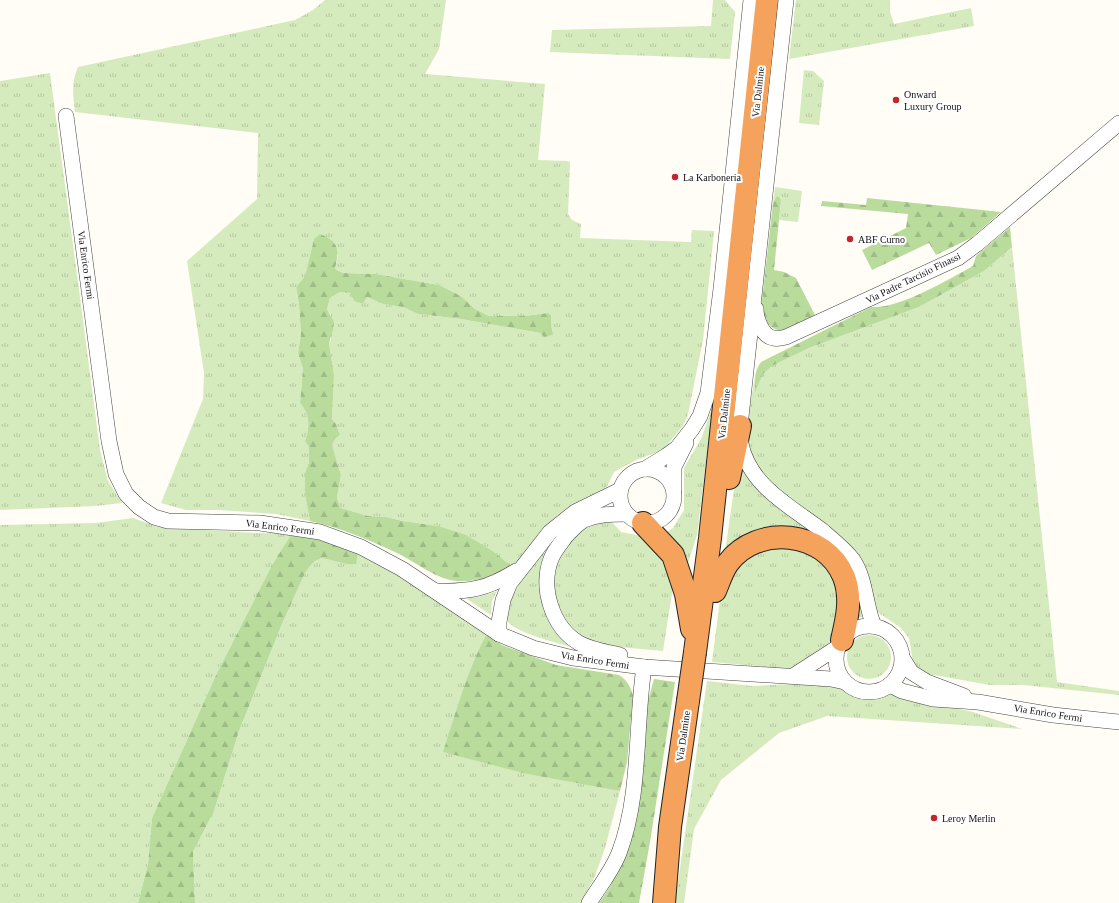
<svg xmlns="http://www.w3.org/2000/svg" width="1119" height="903" viewBox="0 0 1119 903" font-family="Georgia,serif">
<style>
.grass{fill:url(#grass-tufts)}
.forest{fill:url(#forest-firs)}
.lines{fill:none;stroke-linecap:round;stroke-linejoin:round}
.minor-casing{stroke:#444;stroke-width:16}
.highway-casing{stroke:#222;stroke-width:24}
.minor{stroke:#fff;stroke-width:15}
.highway{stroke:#f5a25d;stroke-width:22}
.highway-bridge-casing{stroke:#222;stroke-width:24;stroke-linecap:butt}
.highway-bridge{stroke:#f5a25d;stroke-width:22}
.poi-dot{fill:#c4262e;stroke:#fff;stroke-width:1.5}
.labels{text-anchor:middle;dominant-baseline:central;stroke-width:4;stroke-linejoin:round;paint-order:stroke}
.street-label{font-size:10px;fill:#111;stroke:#fff}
.poi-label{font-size:10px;fill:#111;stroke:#fff;text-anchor:start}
</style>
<defs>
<pattern id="grass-tufts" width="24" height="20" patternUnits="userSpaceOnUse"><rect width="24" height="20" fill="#d5ebbd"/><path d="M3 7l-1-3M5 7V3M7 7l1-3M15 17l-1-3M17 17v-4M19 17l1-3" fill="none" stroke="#b6c8a1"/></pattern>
<pattern id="forest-firs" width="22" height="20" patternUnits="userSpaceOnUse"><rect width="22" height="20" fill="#b9dc9c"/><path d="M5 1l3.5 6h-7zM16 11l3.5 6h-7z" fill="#9ebc85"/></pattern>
</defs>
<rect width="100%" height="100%" fill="#fffdf5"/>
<g class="grass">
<path d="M 325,0 L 446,0 L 439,49 L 425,74 L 545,84 L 538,160 L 567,161 L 570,162 L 568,214 L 572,220 L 581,224 L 580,238 L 691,242 L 692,230 L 714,231 L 703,340 L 688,414 L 683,426 L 663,450 L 636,460 L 614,472 L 604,493 L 557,516 L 545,529 L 517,565 L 512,567 L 438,526 L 403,521 L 386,517 L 368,516 L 341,508 L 337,498 L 341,475 L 332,445 L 336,438 L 340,435 L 336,424 L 332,419 L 334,375 L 329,343 L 331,340 L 331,315 L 327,309 L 330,298 L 340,292 L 350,293 L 354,301 L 363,304 L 367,297 L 383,304 L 403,307 L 418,314 L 461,319 L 540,333 L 544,337 L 552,335 L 551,325 L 551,315 L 548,313 L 524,316 L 489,316 L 475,309 L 461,296 L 439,285 L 376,274 L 343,273 L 335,269 L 338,255 L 314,239 L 305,276 L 296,287 L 299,304 L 301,334 L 298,353 L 303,369 L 300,403 C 310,414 310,428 305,441 L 309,447 L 309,462 L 305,473 L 305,495 L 310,521 L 276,514 L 219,510 L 186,510 L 161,503 L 203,399 L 204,373 L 187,261 L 257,199 L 258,133 L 75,112 C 73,96 71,82 78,67 L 295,20 L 313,10 Z"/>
<polygon points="713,0 725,0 735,12 730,59 550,52 552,30 711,26"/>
<polygon points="796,0 890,0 890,12 894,24 971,8 974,26 789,59"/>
<polygon points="804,70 813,71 824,81 819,125 799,123"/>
<polygon points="50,73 79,290 100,450 108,481 122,503 95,506 0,510 0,81"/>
<polygon points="775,187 802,191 798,222 779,220 781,200 776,197 773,203"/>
<polygon points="1012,247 1057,682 1119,691 1119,695 1024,685 990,685 928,674 916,667 913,662 909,638 901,628 876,611 800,508 758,471 748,446 747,420 757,367 755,391 763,374 772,366 809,348 919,307 984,271"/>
<polygon points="713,405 697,535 688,563 664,534 673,528 684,510 684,468 702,437"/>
<polygon points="740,456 810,525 862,603 862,617 853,619 814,536 724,559 736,475"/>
<polygon points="133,518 158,527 257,533 292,533 272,565 216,675 152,818 148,864 138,903 0,903 0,525 96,523"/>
<polygon points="610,520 621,532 637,535 654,545 673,573 672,593 663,651 608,646 591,641 580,635 571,628 557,607 553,574 565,544 589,525"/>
<polygon points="801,542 840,582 836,634 821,653 801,666 787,669 712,662 722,584 742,554"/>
<path d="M 543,550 L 546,557 L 542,586 L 581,649 C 564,645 518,634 508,622 C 503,601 531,567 543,550 Z"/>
<path d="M 358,554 L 383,564 L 403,577 L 486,635 C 466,672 456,713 444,752 L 620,791 L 605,848 L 595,876 L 581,903 L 195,903 L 193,852 L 214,811 L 239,731 L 282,624 L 305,573 L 313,562 L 322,558 L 346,564 L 356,564 Z"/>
<polygon points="497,591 492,601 491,615 467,599 467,598 479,597"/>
<circle cx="869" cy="657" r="22"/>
<polygon points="707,681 752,686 833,682 854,695 863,697 873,698 880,697 889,693 973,712 1022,729 827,716 779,733 721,780 694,829 684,903 675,903"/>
</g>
<g class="forest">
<path d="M 778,196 L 781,200 L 774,270 L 784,272 L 796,278 L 815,315 L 807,320 L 784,331 C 769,330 766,321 761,309 L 773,203 L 776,197 Z"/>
<polygon points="867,198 1001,212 971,238 936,255 929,243 872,270 862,250 906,228 908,214 821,206 822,201 866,205"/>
<path d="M 1010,227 L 1012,247 L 984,271 L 919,307 L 809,348 L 772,366 L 763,374 L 755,392 C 755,382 754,371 761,362 L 871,307 C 900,309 947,280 973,266 L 976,256 Z"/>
<path d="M 320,234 C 340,242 339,250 335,269 L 343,273 L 376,274 L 439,285 L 461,296 L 475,309 L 489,316 L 524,316 L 548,313 L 551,315 L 551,325 L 553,335 L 544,337 L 540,333 L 461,319 L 418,314 L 403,307 L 383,304 L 367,297 L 363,304 L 354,301 L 350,293 L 340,292 L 330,298 L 327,309 L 334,322 L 333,330 L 329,343 L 334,375 L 332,419 L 336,424 L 340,435 L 336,438 L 332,445 L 341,475 L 337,498 L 341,508 L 368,516 L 386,517 L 403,521 L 438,526 L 466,535 L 494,552 L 512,567 C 494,575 478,582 457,581 C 436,579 420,565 401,555 C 372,541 342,528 310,521 L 305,495 L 305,473 L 309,462 L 309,447 L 305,441 C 310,428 310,414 300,403 L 303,369 L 298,353 L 301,334 L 299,304 L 296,287 L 305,276 L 314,239 Z"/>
<polygon points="292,533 337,544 358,554 356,564 346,564 322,558 313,562 305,573 282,624 239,731 214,811 193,852 195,903 138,903 148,864 152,818 216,675 272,565"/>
<path d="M 486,635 L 502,645 L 556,665 L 619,675 C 627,680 630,686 633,695 L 627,762 L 620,791 L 523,773 L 443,752 C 456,713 466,672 486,635 Z"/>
<polygon points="654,679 675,682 650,842 639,903 599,903 610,887 617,872 644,715"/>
</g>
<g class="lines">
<g class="minor-casing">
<g id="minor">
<path d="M 786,0 L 740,426 C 741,432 740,438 741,444 C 750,487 792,507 824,532 C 834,541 845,549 853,560 C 866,579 865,605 874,626"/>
<polyline points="66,116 109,441 116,474 126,494 139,507 154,517 168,521 260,523 320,532 361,547 402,569 499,634 533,648 573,658 644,667 831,679 845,682"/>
<path d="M 756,309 C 756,318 762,336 773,338 C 777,339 782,338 786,337 L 958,258 L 977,244 L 1119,123"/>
<circle cx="647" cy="496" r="27"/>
<polyline points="645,469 666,456 677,448 692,429 700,416 708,393 721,289 751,0"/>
<polyline points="674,490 674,467 686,443"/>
<path d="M 436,591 C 470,592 487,589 516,571"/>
<circle cx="869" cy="659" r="33"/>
<polyline points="499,634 499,622 503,600 510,583 550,532 575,512 620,490"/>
<path d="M 620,655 C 607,652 591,650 579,643 C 552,627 540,588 551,559 C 554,551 561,543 566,536 C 571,531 578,523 584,520 C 598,514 612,514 626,514"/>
<polyline points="903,659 911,672 927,682 964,696"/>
<polyline points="793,676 838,647"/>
<polyline points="890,685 902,691 933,699 978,702 1053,715 1119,722"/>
<path d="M 589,903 C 599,887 612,871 619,853 C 641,796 635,728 644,667"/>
</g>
</g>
<g class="highway-casing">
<g id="highway">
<polyline points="729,478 740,426"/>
<polyline points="643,523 673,555 686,594 692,629"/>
<path d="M 715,591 C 719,582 722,571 728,563 C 757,524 825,530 844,577 C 852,598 847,619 842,640"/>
<polyline points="695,652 710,538 767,0"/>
<polyline points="664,903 670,827 688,701"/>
</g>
</g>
<use href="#minor" class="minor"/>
<use href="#highway" class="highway"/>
<g class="highway-bridge-casing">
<polyline id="highway-bridge" points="688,701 695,652"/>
</g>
<use href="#highway-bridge" class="highway-bridge"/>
</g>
<g class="poi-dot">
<circle cx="896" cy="100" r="4"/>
<circle cx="675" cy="177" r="4"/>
<circle cx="850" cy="239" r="4"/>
<circle cx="934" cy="818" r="4"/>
</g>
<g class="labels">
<g class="street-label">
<text transform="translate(758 92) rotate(-84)">Via Dalmine</text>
<text transform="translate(86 265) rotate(82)">Via Enrico Fermi</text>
<text transform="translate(913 278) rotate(-26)">Via Padre Tarcisio Finassi</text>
<text transform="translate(724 414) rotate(-84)">Via Dalmine</text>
<text transform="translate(280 527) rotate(7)">Via Enrico Fermi</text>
<text transform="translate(595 660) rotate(9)">Via Enrico Fermi</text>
<text transform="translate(1048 713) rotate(9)">Via Enrico Fermi</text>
<text transform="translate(683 736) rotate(-82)">Via Dalmine</text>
</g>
<g class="poi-label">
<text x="904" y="94">Onward<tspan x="904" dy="12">Luxury Group</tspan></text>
<text x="683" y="177">La Karboneria</text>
<text x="858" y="239">ABF Curno</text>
<text x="942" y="818">Leroy Merlin</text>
</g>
</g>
</svg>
